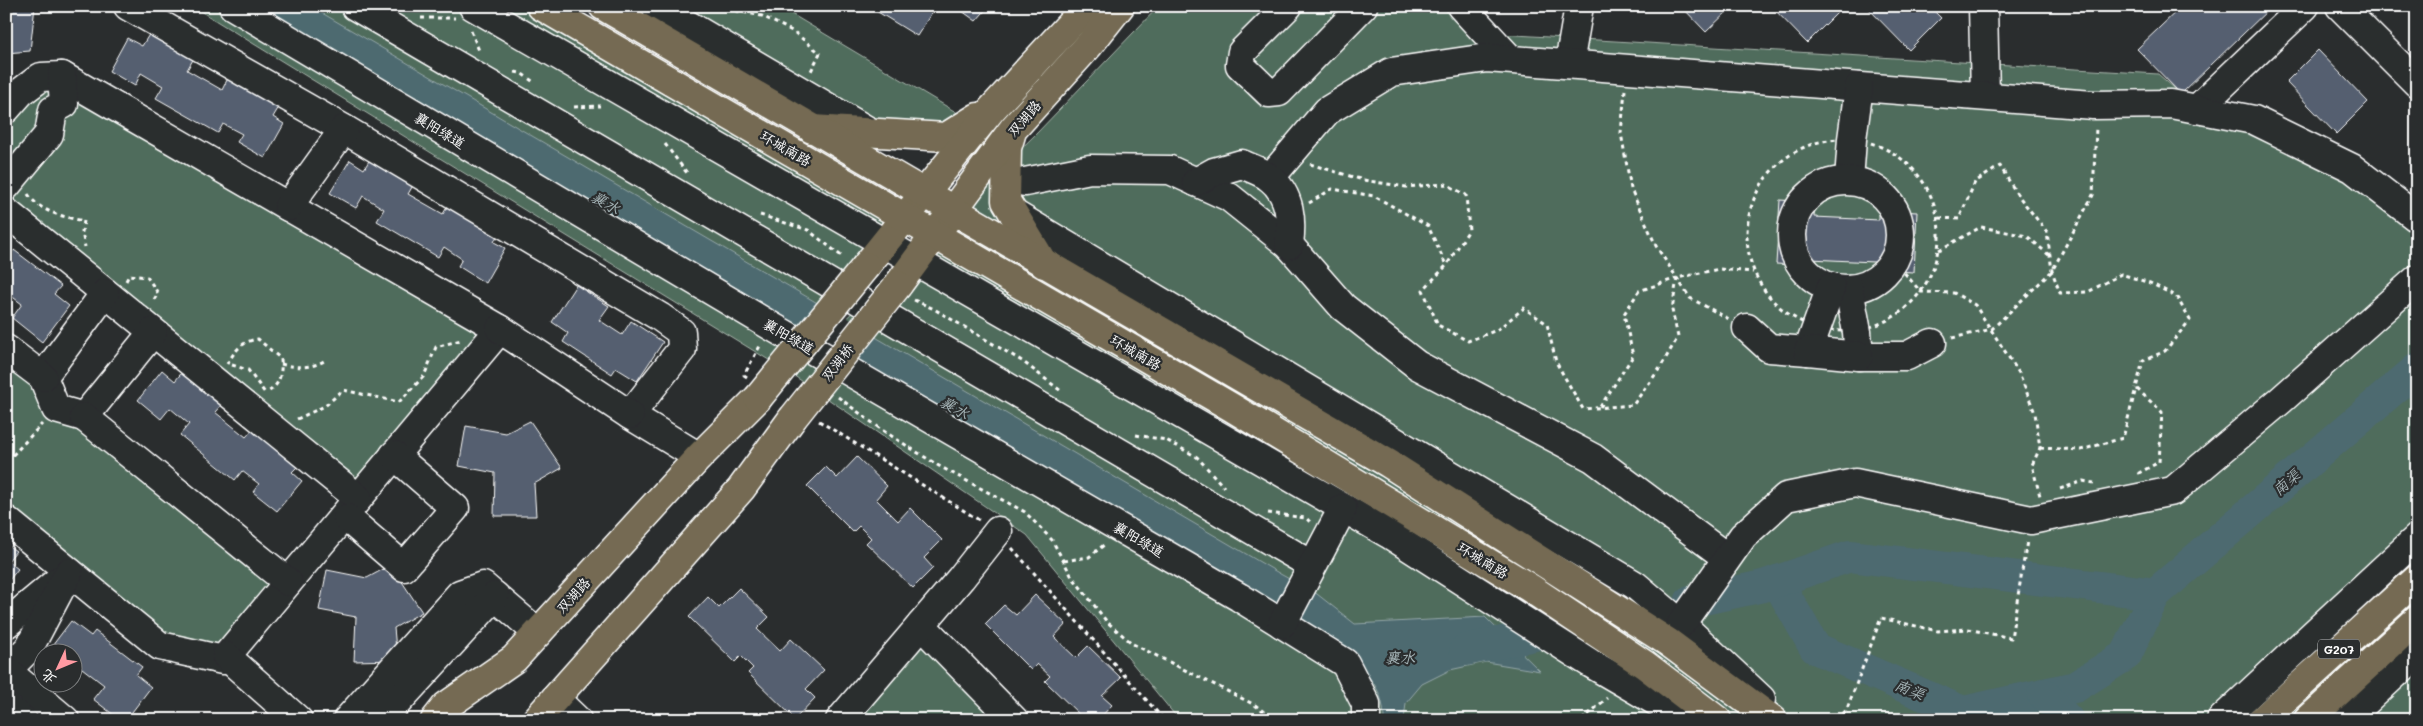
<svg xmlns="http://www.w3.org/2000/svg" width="2423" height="726" viewBox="0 0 2423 726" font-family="Mali,'LXGW WenKai TC',sans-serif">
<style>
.green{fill:#506c5b;stroke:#a8b6ad}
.water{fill:#4d6b70;stroke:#94a6a9}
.pier{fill:#2a2d2e}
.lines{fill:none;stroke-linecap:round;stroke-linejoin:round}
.river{stroke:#4d6b70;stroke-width:32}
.building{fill:#555f6f;stroke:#fff}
.minor-casing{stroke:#fff;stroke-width:31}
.major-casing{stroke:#fff;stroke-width:31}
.highway-casing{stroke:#fff;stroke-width:31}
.path{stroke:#fff;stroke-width:3;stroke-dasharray:4 4;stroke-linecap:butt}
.minor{stroke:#2a2d2e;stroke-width:28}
.major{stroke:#746b52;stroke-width:28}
.highway{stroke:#746b52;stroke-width:28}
.major-bridge-casing{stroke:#fff;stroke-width:31;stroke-linecap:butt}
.major-bridge{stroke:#746b52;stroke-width:28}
.labels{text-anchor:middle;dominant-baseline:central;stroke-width:4.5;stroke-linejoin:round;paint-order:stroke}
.shield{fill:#2a2d2e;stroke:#bfc0c0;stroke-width:1}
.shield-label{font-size:12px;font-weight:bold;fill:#fff}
.street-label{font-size:14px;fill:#fff;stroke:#2a2d2e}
.water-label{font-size:15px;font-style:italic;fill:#a6b5b8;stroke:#2a2d2e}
</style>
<rect width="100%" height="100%" fill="#2a2d2e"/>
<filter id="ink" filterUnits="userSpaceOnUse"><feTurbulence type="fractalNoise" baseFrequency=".02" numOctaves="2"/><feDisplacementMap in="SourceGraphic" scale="10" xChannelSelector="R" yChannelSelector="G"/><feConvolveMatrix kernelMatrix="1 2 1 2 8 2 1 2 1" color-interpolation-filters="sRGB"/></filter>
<g filter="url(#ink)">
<g class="green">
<polygon points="192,6 541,6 905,217 793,370 1036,134 1159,6 1475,6 1499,34 2158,74 2181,94 2254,120 2417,218 2417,720 1179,720 1027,535 790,373"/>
<polygon points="604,6 778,6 971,121 946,137 812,129"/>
<polygon points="41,77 500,329 358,498 6,212 6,110"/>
<polygon points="6,349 56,409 288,582 223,660 160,646 6,520"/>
<polygon points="921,625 1014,720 841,720"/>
</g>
<path class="water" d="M 251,6 L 310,6 L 1282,575 L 1317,594 L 1355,624 L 1485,617 L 1540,671 L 1486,662 L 1450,670 L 1422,684 L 1406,703 L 1404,720 L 1384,720 C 1384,683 1362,670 1338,648 Z"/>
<polygon class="pier" points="819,301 875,334 854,362 797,329"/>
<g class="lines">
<g class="river">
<polyline points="1777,581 1815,648 1963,712 2075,687 2126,655 2155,594"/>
<polyline points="1690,602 1763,586 1850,556 2155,594 2417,369"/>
<polyline points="1465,650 1650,610"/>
<polyline points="2043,694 2068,720"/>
</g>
</g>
<g class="building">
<polygon points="6,6 35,6 30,51 6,53"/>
<polygon points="868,6 936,6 917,36"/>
<polygon points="955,6 989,6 976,21"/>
<polygon points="1681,6 1733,6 1706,32"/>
<polygon points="1771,6 1835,6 1839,11 1807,43"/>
<polygon points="1866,6 1929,6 1941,18 1909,50"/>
<polygon points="2182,6 2272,6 2181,94 2137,49"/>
<polygon points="150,33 194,58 187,70 222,90 228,78 279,107 273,117 284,124 265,158 237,142 242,134 223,124 218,133 156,98 163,86 141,73 135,86 109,71 127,38 142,46"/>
<polygon points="2318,50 2368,102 2336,134 2286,82"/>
<polygon points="372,156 415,182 408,194 443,214 450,202 499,232 494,242 505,248 485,283 458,266 462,259 444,247 438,257 377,221 384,209 363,196 356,208 330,193 350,160 364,169"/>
<polygon points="1780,200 1815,202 1814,217 1879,220 1879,210 1917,212 1914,272 1873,270 1874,262 1810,259 1812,266 1776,264"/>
<polygon points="14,250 61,286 54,294 69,306 42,342 12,318 22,304 6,292 6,253 9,256"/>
<polygon points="576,285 609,306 599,320 622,335 631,321 663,342 637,381 616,368 612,374 563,342 568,333 552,322"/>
<polygon points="162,370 175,381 184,370 224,402 215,412 246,437 255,427 300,464 292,472 302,481 277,511 253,492 259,484 242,471 235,480 180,435 189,424 170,408 161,419 138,400"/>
<polygon points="530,421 562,468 534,484 536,516 494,516 495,473 459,466 466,426 506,433"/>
<polygon points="857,457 887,486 876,499 898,521 910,508 942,540 924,558 933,568 913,588 866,543 871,538 859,526 853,532 807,486 826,467 837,478"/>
<polygon points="6,544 16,551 8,561 18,569 6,584"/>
<polygon points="391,565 422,612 394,628 397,660 354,661 356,617 319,610 327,570 367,578"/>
<polygon points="739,588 769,617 757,629 780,651 791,639 824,670 806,689 815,698 795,719 748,673 753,668 741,656 735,662 689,617 708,597 719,608"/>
<polygon points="1035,595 1066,624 1054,637 1076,658 1088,646 1121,678 1102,696 1112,705 1098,720 1085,720 1045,681 1050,676 1037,664 1031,670 985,624 1004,605 1016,615"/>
<polygon points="71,621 91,636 95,631 142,667 136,675 151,687 126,720 120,720 93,699 104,685 82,668 72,681 72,654 46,654"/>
</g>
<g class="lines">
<g class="minor-casing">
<g id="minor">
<polyline points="128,6 344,129 660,317 681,332 682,349 630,415 699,457"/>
<polyline points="233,6 771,326 1239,597 1345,663 1366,704 1366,720"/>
<polyline points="355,6 1312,565"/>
<polyline points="473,6 1389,534 1590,663 1688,720"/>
<polyline points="656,6 870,132"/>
<polyline points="1288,6 1242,52 1240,65 1269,93 1279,92 1363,6"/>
<polyline points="1461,6 1510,59"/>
<polyline points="1983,6 1985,96"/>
<polyline points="2340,6 2417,83"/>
<polyline points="1569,64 1579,6"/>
<polyline points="6,109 21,92 41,77 62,76 500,329 223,660 160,646 6,520"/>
<polyline points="2197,109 2305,6"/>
<polyline points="1270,178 1327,111 1391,72 1487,58 2093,105 2171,104 2254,120 2352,168 2417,218"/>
<polyline points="1849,180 1852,139 1859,87"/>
<circle cx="1846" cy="235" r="54"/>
<polyline points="1025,182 1090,169 1170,170 1229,197 1289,245 1343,307 1417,365 1593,458 1726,557"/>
<path d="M 1196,182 L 1214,172 L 1242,164 C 1250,168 1263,172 1270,178 C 1291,195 1292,221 1289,245"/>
<polyline points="6,186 49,134 53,110 64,104 62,76"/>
<polyline points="288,207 344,129"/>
<polyline points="6,212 358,498"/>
<polyline points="1014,214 1635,585 1681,624 1761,699"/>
<polyline points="1849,289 1857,332 1859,356 1907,356 1932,343"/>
<polyline points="105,293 43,377 56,409 84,417 153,332"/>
<polyline points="1747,328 1769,348 1808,351 1831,287"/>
<polyline points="500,329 630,415"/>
<polyline points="6,349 43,377"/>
<polyline points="1808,351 1859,356"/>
<polyline points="84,417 288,582"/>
<polyline points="347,518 404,567 455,508 394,455"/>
<polyline points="6,624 59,580"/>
<polyline points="1282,624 1343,508"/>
<polyline points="1681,624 1743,536 1786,497 1855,483 2031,520 2173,491 2281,400 2417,279"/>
<polyline points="921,625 1014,720"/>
<polyline points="226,656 298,720"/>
<polyline points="6,671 29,648 69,572"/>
<polyline points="7,671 65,720"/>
<polyline points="555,699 577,720"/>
<polyline points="6,706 23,720"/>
<polyline points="347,720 460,594 483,586 538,633"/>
<polyline points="381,720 495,596"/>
<polyline points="840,720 961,578 998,531"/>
<polyline points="2221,720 2417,538"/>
<polyline points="2346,720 2417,654"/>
</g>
</g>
<g class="major-casing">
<g id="major">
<polyline points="812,129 946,137 978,117"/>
<polyline points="1011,135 1007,148 1006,201 1044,264"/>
<polyline points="866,266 992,109 1087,6"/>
<polyline points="898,285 1013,129 1089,45 1120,6"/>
<polyline points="435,720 446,706 514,659 699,457 758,398"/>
<polyline points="536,720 741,489 792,419"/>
</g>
</g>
<g class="highway-casing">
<g id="highway">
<polyline points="541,6 1231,407 1530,588 1645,665 1717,720"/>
<polyline points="603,6 1388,463 1668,642 1773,720"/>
<polyline points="2262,720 2417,579"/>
<polyline points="2308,720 2417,620"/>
</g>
</g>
<g class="path">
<polyline points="712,6 762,16 794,32 820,53 810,73"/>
<polyline points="421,18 455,18"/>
<polyline points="471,31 480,53"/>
<polyline points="515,72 521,73 535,83"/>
<polyline points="1625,90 1621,133 1631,189 1656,246 1690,298 1729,319"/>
<polyline points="574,107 600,106"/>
<circle cx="1843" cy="235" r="96"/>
<polyline points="665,144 687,173"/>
<polyline points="1310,164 1363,180 1406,187 1446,184 1466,195 1469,230 1446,266 1423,290 1438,325 1468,341 1497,330 1524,308 1547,324 1556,362 1583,409 1633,405 1660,368 1678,337 1672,310 1677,278 1719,269 1753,272"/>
<path d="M 28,194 C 39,212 64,217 84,221 L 82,232 L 85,247"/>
<polyline points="1309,203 1332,189 1374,196 1428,226 1446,265"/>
<polyline points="760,215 808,230 844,258"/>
<polyline points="1939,218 1959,219 1975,182 2000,166 2017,194 2047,232 2052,271 2060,293 2088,292 2121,274 2150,283 2176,296 2190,320 2165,351 2143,361 2136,388 2162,412 2159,462 2137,474"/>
<polyline points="1939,250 1981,227 2027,236 2050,256"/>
<polyline points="1894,261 1921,292 1954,293 1975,305 2019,373 2035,413 2040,448 2032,465 2040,496"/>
<polyline points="126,281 129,275 147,277 158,293 152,303"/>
<polyline points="914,300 934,309 1022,361 1061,391"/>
<polyline points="1952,338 1992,329 2052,271 2093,195 2096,127"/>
<path d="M 227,364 C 235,351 242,341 258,339 L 281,359 C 282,374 280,386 266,393"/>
<path d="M 281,364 C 297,368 313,369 327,359"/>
<polyline points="232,365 248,370 265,393"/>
<polyline points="747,377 744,375 760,346"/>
<polyline points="838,397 882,430 939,466 1025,512 1052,540 1071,575 1107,622 1133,644 1255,705 1274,720"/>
<polyline points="1600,407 1633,356 1624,314 1639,291 1677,278"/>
<polyline points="297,419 325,406 343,390 399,402 424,376 436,347 461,340"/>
<polyline points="819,421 979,520"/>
<polyline points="1136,435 1166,440 1197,457 1224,487"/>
<polyline points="2040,448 2081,450 2123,438 2136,388"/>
<polyline points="6,457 10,458 42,424"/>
<polyline points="2060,489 2083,481 2094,483"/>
<polyline points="1268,513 1306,518 1310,522"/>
<polyline points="1012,548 1164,720"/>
<polyline points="1064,561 1089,557 1105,544"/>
<polyline points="1582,720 1607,698"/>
<polyline points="1838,720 1847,709 1881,618 1938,631 1968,629 2011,638 2027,541"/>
</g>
<use href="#minor" class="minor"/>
<use href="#major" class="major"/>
<use href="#highway" class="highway"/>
<g class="major-bridge-casing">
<g id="major-bridge">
<polyline points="758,398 866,266"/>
<polyline points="792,419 898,285"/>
</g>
</g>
<use href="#major-bridge" class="major-bridge"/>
</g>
</g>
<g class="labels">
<rect class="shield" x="2318" y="639.5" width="42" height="19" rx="4"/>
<g class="shield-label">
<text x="2339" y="649">G207</text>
</g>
<g class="street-label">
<text transform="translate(1024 118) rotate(-49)">双湖路</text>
<text transform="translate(440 130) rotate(31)">襄阳绿道</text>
<text transform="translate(786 148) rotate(30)">环城南路</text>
<text transform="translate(789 336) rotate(30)">襄阳绿道</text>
<text transform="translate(1136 352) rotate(30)">环城南路</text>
<text transform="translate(837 362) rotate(-52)">双湖桥</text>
<text transform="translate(1139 539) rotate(30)">襄阳绿道</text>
<text transform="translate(1483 560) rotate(31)">环城南路</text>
<text transform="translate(573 595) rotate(-48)">双湖路</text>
</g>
<g class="water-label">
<text transform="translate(606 202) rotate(30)">襄水</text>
<text transform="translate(955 407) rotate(30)">襄水</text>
<text transform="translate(2286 482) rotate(-41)">南渠</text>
<text x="1400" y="657">襄水</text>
<text transform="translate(1910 689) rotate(23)">南渠</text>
</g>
</g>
<rect width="2423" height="726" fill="none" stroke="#2a2d2e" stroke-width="25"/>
<rect x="12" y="12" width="2398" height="701" fill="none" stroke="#fff" stroke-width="2" filter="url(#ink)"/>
<g transform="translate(58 668) rotate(226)"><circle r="24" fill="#2a2d2e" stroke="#7f8182"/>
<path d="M0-4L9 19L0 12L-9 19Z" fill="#ff9aa2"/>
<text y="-8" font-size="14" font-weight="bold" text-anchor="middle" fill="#ffffff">北</text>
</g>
</svg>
